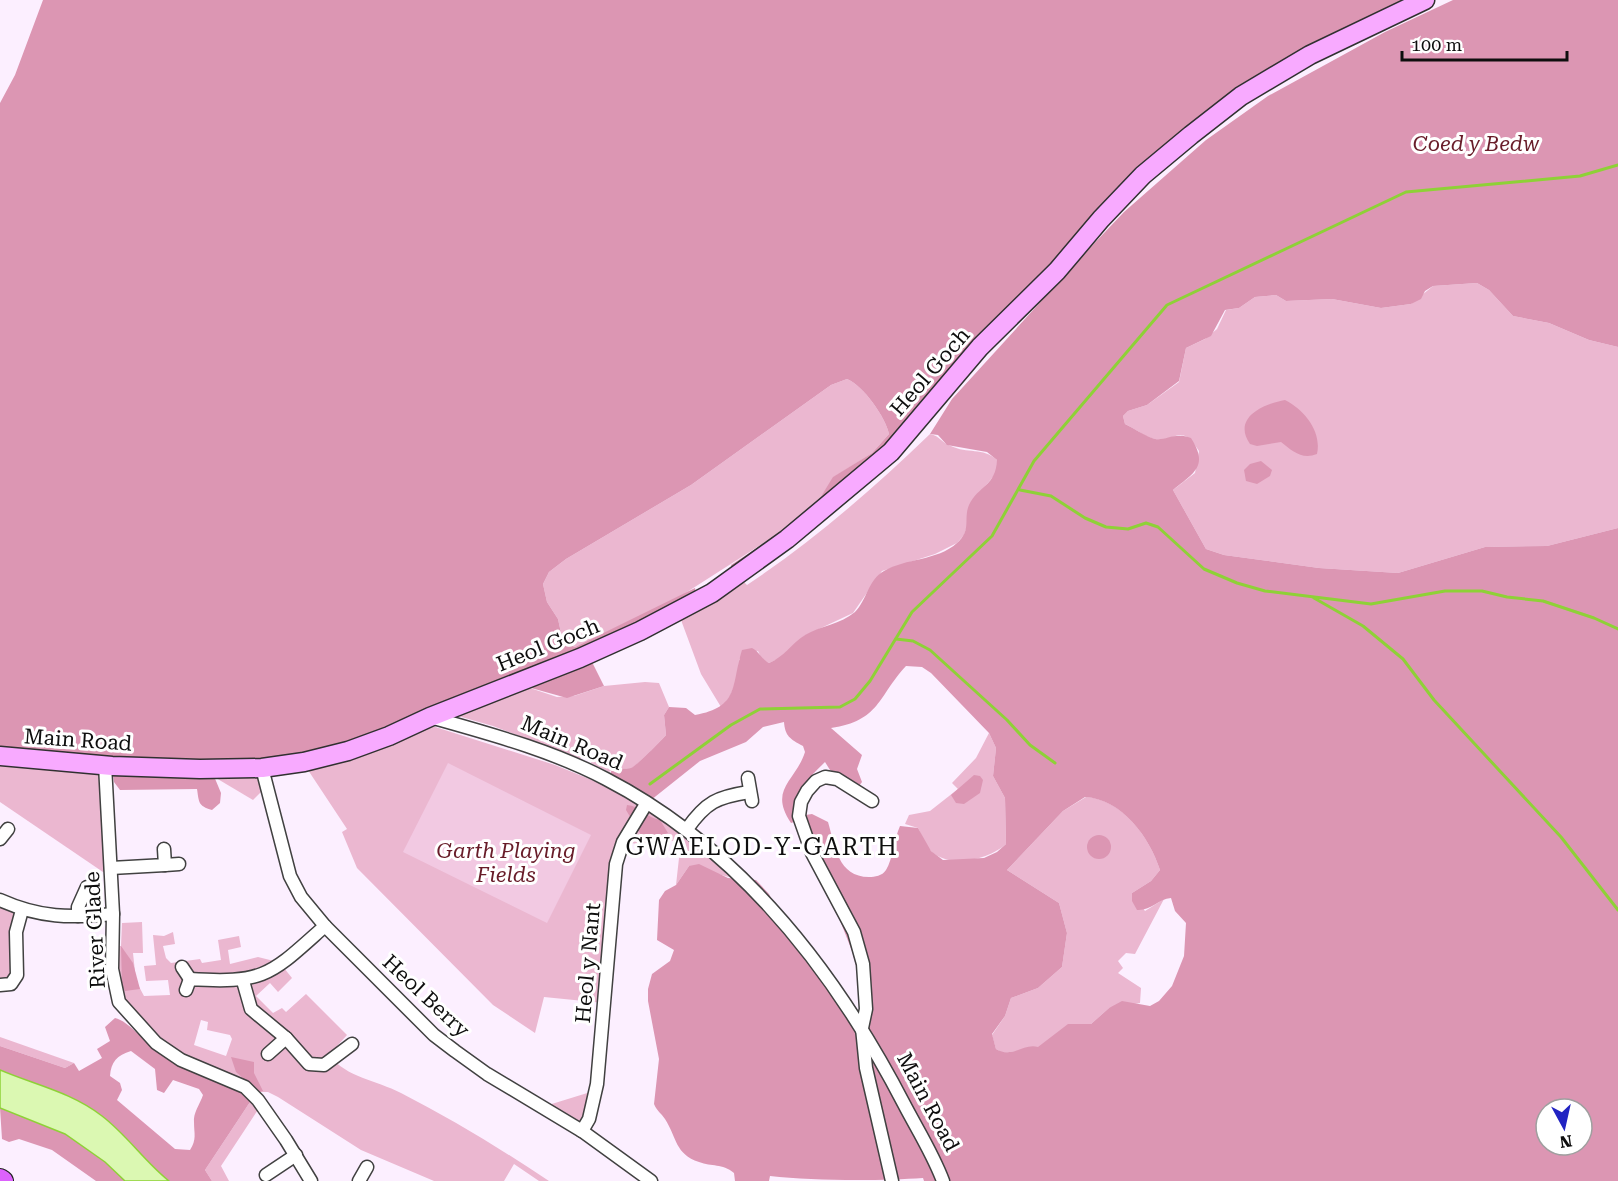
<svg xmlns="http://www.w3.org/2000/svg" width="1618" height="1181" viewBox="0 0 1618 1181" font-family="'Roboto Serif',serif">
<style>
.green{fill:#ebb7d0;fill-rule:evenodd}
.forest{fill:#dc96b3;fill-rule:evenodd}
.pitch{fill:#f2c9e2}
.water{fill:#dbf8b2;stroke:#8ed137;stroke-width:1.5}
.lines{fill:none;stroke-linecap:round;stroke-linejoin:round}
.stream{stroke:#8ed137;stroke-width:3}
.street-casing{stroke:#414141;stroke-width:15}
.secondary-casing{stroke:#303030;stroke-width:21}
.primary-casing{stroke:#1f1f1f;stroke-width:22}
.street{stroke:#fff;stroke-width:12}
.secondary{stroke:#f8aaff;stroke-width:18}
.primary{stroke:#dc62fc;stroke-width:20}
.labels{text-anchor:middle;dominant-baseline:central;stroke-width:6;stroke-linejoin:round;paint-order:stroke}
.park-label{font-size:21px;font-style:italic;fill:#681c29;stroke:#fff}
.street-label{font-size:21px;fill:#0e0e0e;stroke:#fff}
.quarter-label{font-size:24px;letter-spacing:1.5px;fill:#0e0e0e;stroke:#fff}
</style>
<rect width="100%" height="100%" fill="#fcefff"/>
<g class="green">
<path d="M 1477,283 L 1489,290 L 1513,316 L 1549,323 L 1589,340 L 1618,347 L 1618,528 L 1547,546 L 1485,547 L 1398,573 L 1319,568 L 1224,555 L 1206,549 L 1173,490 L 1195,473 L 1199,451 C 1180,421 1176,443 1155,439 C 1145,437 1134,428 1125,424 L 1123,416 L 1128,411 L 1147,405 L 1179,382 L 1186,348 L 1205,339 L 1217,329 L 1226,310 L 1239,308 L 1255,297 L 1276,295 L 1286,301 L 1332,299 L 1381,308 L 1411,304 L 1433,286 Z"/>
<path d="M 847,379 C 863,385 886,418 889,434 L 872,453 L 834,477 L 820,498 L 781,532 L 676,599 L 575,647 L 563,642 L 558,619 L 547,602 L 543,584 L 549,572 L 566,559 L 691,485 L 831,385 Z"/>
<path d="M 930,434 C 940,436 942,443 951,446 C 967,454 983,447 997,460 L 997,472 L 978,495 L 964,535 L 957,543 L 935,554 L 882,571 L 853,613 L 804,636 L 780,658 L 769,663 L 762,660 L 758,651 L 739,659 C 739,675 733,697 721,707 L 701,674 L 681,620 L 744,582 L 747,585 C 813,541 873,489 930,434 Z"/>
<path d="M 645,682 L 659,683 L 669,707 L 664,715 L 666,735 C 662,740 635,767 632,768 C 626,769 619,768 613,769 L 609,772 L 591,763 L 597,752 L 586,747 L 580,759 L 493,726 L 451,714 L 524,686 L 557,697 L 574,696 L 604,686 Z"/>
<polygon points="429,725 555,765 609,787 608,780 692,841 736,879 689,866 676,885 681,840 638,844 623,842 604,1003 544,997 535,1033 493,1005 357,868 342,832 347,829 306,767"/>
<path d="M 989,733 L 996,748 L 993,776 L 1005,798 L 1006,844 C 990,859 951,869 932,852 C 926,847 922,836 918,828 L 905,824 L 909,815 L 930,811 L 958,789 L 952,783 L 976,758 Z"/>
<polygon points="0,756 105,765 111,868 103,872 0,802"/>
<polygon points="256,776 264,789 253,800 216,778"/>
<path d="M 1086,797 C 1122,799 1150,838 1160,870 L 1151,881 L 1132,893 L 1145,911 L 1164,899 L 1135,954 L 1126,953 L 1118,961 L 1123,968 L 1118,973 L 1141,988 L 1140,1003 L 1109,1008 L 1091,1024 L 1059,1032 L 1038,1048 L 1003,1053 L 996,1049 L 992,1035 L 1005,1016 L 1011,998 L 1038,988 L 1062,967 L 1067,933 L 1059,903 L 1007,870 L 1063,811 Z"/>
<polygon points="0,900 22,910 17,975 0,985"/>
<path d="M 142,922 L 143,953 L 133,953 L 136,981 L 144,996 L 170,995 L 168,980 L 146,981 L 144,966 L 156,965 L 153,935 L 164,936 L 173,932 L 175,944 L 163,946 L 166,958 L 171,963 L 200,959 L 202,963 L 221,960 L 218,940 L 239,936 L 241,947 L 228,950 L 230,964 L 258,957 L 274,961 L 276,958 L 292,978 L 278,992 L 270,983 L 256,996 L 273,1013 L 282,1008 L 286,1012 L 306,994 L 347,1035 L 329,1055 C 347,1078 376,1080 401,1093 C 452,1119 501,1149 549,1181 L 539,1181 L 514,1164 L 504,1181 L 434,1181 L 361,1150 L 278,1097 L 268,1092 L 259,1092 L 261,1105 L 221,1166 L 229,1181 L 212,1181 L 205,1170 L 254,1096 L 164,1056 L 167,1051 L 126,1013 L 112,946 L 121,946 L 122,923 ZM 201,1020 L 208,1022 L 207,1030 L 230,1035 L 232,1039 L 226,1056 L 194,1045 Z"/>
<polygon points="0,1037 74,1063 65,1068 0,1046"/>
<polygon points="597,1090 582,1131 542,1107"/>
</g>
<g class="forest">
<path d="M 43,0 L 1416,0 L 1339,30 L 1280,65 L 1176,144 L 894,444 L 732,578 L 731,565 L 781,532 L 820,498 L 833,477 L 872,453 L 889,434 C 886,418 863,385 847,379 L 831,385 L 691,485 L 566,559 L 549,572 L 543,584 L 547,602 L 558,619 L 563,642 L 575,647 L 695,588 L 697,598 L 522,677 L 296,761 L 161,766 L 0,747 L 0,103 L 15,75 Z"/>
<path d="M 1453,0 L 1618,0 L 1618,347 L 1589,340 L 1549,323 L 1513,316 L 1489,290 L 1477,283 L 1433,286 L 1425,291 L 1421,299 L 1411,304 L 1381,308 L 1332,299 L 1286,301 L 1276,295 L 1255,297 L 1239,308 L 1225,310 L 1211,336 L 1186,348 L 1179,381 L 1147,405 L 1128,411 L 1123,416 L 1125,424 C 1134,428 1143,435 1152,438 C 1164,443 1173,431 1191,438 C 1209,466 1194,473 1173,490 L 1206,549 L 1224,555 L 1319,568 L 1398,573 L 1485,547 L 1547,546 L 1618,528 L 1618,1181 L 924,1181 L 923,1178 C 881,1181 813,1181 770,1176 L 769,1181 L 735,1181 L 734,1173 C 722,1163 712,1167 699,1162 C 675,1154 677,1138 665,1119 C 661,1113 657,1111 654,1104 L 659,1059 L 648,1001 L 648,989 L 652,974 L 670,961 L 674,950 L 657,940 L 659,900 L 665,891 L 676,885 L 689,866 L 699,864 L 728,878 L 756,880 L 769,894 L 783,922 L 861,1026 L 861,984 L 852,951 L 799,816 L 812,814 L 828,822 C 835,846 838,877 869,877 C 875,877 882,876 886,870 C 893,859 894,839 900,826 L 918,828 L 931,851 L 943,860 L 984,858 L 997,852 L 1006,844 L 1005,798 L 993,776 L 996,748 L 989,733 L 931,673 L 922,667 L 906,666 C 878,696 880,721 831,728 L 862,755 L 857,769 L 862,782 L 859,786 L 830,770 L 825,762 C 805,782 793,792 794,822 L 791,823 C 768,789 796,781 805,752 L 803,746 C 790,739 785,736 784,722 L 763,727 L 746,742 L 700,761 L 646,804 L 608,780 L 612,769 C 618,768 626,769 631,768 C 635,767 662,740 666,735 L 664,715 L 669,707 L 686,708 L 695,715 C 740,707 731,685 742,650 L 752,648 C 760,652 761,659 769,663 C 784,657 791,644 805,635 C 820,626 841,624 855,612 C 867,600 868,580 884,571 C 906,558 937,561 957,543 C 972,530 963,519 969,505 C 978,486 996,486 997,460 L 987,452 L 947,445 L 938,435 L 930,434 L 952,399 L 1087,251 L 1124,212 L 1206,140 L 1268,96 L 1385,32 ZM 1085,797 C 1122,799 1150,838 1160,870 L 1151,881 L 1132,893 L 1132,901 L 1137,910 C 1151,911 1158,899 1171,898 L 1175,911 L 1186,923 L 1184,956 L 1172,986 L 1159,1001 L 1150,1006 L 1122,1001 L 1109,1008 L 1091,1024 L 1068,1024 L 1038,1047 C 1023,1043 1012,1059 996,1049 L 992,1034 L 1005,1016 L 1011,998 L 1038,988 L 1062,967 L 1067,933 L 1059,903 L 1007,870 L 1063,811 ZM 1546,1109 L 1582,1109 L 1582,1145 L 1546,1145 Z"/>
<path d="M 1285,400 C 1305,410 1322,432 1317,454 C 1302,460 1292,451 1281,442 L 1257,446 L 1250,444 C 1232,418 1263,404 1285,400 Z"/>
<polygon points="1261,461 1272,470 1270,476 1257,484 1246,481 1244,470 1250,464"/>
<polygon points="591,660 604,686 567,698 524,686"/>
<path d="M 112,766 L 211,769 L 221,793 L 220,803 L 212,810 C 198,806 199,802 197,789 L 120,790 L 114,782 Z"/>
<polygon points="974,775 980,776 983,780 980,793 964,804 956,803 951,795"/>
<path d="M 627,805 C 640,806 647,818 660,820 L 668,833 L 659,836 L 641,835 L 626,810 Z"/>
<circle cx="1099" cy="847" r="12"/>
<polygon points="121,946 133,963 140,989 125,991 122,987"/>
<path d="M 115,1018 C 128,1020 150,1048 164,1056 L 254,1096 L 205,1170 L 212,1181 L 169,1181 C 145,1162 127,1135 102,1116 C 71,1092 35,1085 0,1070 L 0,1046 L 65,1068 L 74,1063 L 79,1071 L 102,1058 L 97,1049 L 110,1041 L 105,1027 ZM 131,1051 L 155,1069 L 157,1090 L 164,1093 L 173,1080 L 199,1089 L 203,1095 C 200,1104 193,1113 194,1122 C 194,1134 197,1139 190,1150 L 175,1149 L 117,1100 L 122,1090 L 120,1083 L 110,1076 C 111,1062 117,1055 131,1051 Z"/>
<polygon points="231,1057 254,1062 254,1073 263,1091 259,1092 236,1072"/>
<polygon points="0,1108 65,1134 105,1162 125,1181 96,1181 52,1150 19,1139 9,1142 2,1139"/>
</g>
<polygon class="pitch" points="448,763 591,835 547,923 403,852"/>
<path class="water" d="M 0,1070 C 35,1085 71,1092 102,1116 C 127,1135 145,1162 169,1181 L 125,1181 L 105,1162 L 65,1134 L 0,1108 Z"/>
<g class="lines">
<g class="stream">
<polyline points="1020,490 1051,496 1085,518 1106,527 1128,529 1146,523 1158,527 1204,569 1237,583 1265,591 1371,604 1445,591 1482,591 1507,597 1543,601 1594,618 1618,629"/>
<polyline points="1314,598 1363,626 1403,659 1434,700 1561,837 1618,910"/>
<polyline points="896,639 913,641 930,650 1007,720 1030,745 1055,763"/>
<polyline points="650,784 731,725 760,709 840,707 855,699 870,681 912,612 992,536 1034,461 1167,305 1406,192 1580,176 1618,165"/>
</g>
<g class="street-casing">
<g id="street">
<path d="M 430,717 C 490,734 551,750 606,779 C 741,849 835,971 904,1104 C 917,1129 933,1154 943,1181"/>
<polyline points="105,765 113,914 112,969 119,1002 156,1043 181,1060 245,1087 258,1100 286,1140 311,1181"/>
<polyline points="262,768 290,876 301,897 325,926 434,1035 455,1051 487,1074 582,1131 651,1181"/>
<polyline points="748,778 752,801"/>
<polyline points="872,801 837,779 825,777 816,781 807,791 801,802 799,816 812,853 854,932 863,964 866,1009 862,1028 866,1068 892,1181"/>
<path d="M 687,829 C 706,802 717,797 749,792"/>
<polyline points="0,839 8,829"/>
<polyline points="165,865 179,864"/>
<polyline points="111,868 165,865 164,849"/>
<path d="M 0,900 C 40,918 70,918 113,914"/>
<polyline points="78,916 78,907 87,887"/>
<polyline points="182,967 190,979"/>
<polyline points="243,981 251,1009 286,1038 309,1064 324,1065 352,1044"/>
<polyline points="0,985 11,984 17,975 16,932 22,910"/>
<path d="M 186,990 L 190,979 C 266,984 271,974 325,926"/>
<polyline points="268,1054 286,1038"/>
<polyline points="582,1131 589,1119 597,1084 616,864 623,842 646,804"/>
<polyline points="266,1175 296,1155"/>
<polyline points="359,1181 367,1167"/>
</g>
</g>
<g class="secondary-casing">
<polyline id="secondary" points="0,756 112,766 200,769 262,768 304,762 348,751 389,736 430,717 580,658 640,631 712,593 787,539 891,452 980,347 1057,271 1101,219 1143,175 1191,135 1241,96 1310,55 1425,0"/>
</g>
<g class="primary-casing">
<polyline id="primary" points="0,1179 3,1181"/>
</g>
<use href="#street" class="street"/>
<use href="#secondary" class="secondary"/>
<use href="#primary" class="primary"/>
</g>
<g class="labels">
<g class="park-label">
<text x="1476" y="144">Coed y Bedw</text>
<text x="506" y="851">Garth Playing<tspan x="506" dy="24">Fields</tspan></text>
</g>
<g class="street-label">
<text transform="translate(930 372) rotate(-49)">Heol Goch</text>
<text transform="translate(548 645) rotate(-22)">Heol Goch</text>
<text transform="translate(78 740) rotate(4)">Main Road</text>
<text transform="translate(572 743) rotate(23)">Main Road</text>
<text transform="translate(95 930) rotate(-93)">River Glade</text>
<text transform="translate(588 963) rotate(-85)">Heol y Nant</text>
<text transform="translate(426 996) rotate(43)">Heol Berry</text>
<text transform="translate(928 1102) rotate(62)">Main Road</text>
</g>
<g class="quarter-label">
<text x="762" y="847">GWAELOD-Y-GARTH</text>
</g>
</g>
<g transform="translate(1564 1127) rotate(172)"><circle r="28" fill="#ffffff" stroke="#9f9f9f" stroke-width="1.5"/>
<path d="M0-4.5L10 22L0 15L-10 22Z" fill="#2123c2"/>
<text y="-9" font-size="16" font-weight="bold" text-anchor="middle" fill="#0e0e0e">N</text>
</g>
<path d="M1402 51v9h165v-9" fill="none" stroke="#0e0e0e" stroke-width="3"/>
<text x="1411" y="51" font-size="18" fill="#0e0e0e" stroke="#ffffff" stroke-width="4.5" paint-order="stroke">100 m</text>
</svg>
